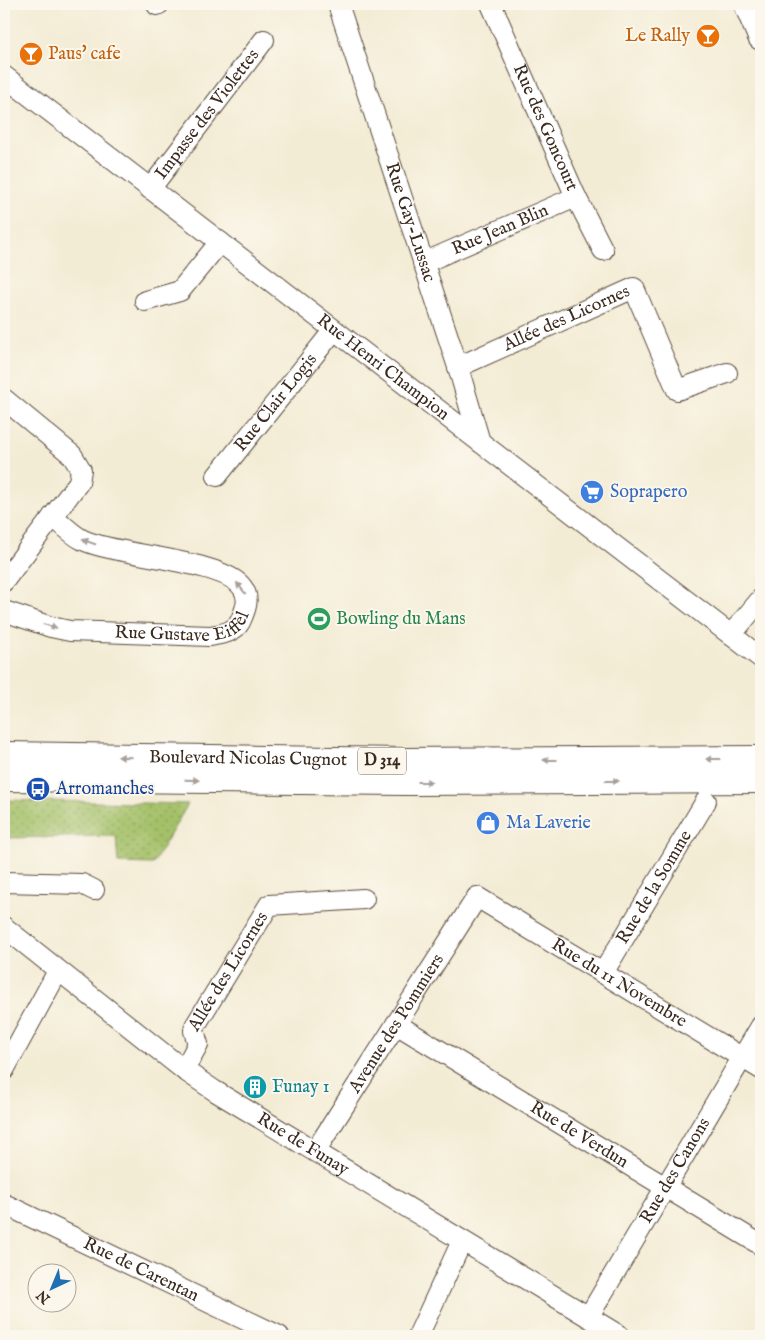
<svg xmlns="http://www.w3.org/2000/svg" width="765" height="1340" viewBox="0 0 765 1340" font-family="'IM FELL English',serif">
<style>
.green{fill:url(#green-dots);stroke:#707644}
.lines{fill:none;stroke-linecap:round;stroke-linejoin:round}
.minor-casing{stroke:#574739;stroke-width:22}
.major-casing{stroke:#574739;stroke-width:28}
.minor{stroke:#fff;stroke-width:20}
.major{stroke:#fff;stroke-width:26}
.oneway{fill:#a79f9a}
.labels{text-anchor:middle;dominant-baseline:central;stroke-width:4;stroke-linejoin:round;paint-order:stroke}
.shield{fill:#fbf7ec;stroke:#75685c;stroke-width:1}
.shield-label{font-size:16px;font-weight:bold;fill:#3b2a1e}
.food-label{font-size:18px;fill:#c56008;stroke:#fbf7ec;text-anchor:end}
.street-label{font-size:18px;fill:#3b2a1e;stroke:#fbf7ec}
.shop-label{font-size:18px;fill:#366cbe;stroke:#fbf7ec;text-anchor:start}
.leisure-label{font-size:18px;fill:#27864d;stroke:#fbf7ec;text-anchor:start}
.transit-label{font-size:18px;fill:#164399;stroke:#fbf7ec;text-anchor:start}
.culture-label{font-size:18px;fill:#0d838f;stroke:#fbf7ec;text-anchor:start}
</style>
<defs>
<pattern id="green-dots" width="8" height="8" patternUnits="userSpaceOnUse" patternTransform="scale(1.25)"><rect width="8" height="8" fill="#a4c169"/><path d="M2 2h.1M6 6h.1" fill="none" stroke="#879d56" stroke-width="1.8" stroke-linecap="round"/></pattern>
</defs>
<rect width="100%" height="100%" fill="#fbf7ec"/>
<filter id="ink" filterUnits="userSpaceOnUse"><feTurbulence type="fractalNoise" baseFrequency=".02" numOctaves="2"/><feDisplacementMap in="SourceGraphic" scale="10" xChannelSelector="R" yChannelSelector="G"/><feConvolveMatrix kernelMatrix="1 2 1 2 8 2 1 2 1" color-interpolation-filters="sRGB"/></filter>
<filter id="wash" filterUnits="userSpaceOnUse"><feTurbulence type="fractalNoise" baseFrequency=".0096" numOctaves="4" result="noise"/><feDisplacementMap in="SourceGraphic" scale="20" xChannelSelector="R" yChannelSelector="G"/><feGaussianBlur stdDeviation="1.12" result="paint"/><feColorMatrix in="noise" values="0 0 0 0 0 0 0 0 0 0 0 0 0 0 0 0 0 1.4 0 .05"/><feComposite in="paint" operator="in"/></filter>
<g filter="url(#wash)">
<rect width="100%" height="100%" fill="#f3ecd5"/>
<polygon class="green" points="4,800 188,804 153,864 118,863 116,836 4,838"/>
</g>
<g filter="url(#ink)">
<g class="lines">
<g class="minor-casing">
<g id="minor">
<path id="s1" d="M 338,4 L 458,367 L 480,442"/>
<path id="s2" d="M 491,4 L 576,197 L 603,250"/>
<polyline points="157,5 159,4"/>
<path id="s3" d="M 4,76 L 761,658"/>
<path id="s4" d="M 150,189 L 264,40"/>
<path id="s5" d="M 423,263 L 576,197"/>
<polyline points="145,301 180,291 220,242"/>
<path id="s6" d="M 458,367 L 634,288 L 677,390 L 727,373"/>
<polyline points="4,399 72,455 81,470 79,482 4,581"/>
<path id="s7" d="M 217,476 L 334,330"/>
<path id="s8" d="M 4,611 L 51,627 L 70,631 L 210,636 C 220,634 234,633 240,622 C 245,611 251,598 242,587 C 223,560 117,556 83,540 C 72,535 62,524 53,516"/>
<polyline points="731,635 761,599"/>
<polyline points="4,882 82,884 94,890"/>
<path id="s9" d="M 4,927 L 184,1070 L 215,1091 L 620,1336"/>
<path id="s10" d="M 603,973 L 706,801"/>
<path id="s11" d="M 396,1024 L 761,1245"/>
<polyline points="4,1070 58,971"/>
<path id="s12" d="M 184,1070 L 198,1044 L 194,1031 L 195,1026 L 269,905 L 364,899"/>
<path id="s13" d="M 316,1150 L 477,897 L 761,1069"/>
<path id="s14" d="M 4,1204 L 279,1336"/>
<path id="s15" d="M 589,1316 L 761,1026"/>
<polyline points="418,1336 462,1241"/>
</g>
</g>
<g class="major-casing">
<g id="major">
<polyline points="747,4 761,37"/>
<path id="s16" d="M 4,755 L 404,761 L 761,759"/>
<polyline points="4,778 406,782 761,780"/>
</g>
</g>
<use href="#minor" class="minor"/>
<use href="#major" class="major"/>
</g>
<defs><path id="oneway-solid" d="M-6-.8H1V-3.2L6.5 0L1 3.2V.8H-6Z" transform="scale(1.25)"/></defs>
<g class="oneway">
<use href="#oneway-solid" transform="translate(89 542) rotate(-161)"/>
<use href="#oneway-solid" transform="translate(241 588) rotate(-129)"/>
<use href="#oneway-solid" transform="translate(50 626) rotate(16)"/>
<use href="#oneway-solid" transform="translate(125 757) rotate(-179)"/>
<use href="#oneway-solid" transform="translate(713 759) rotate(180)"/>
<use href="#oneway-solid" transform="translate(550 760) rotate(180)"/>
<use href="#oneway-solid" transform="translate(192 780) rotate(1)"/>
<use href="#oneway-solid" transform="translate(612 781)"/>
<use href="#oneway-solid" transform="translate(425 782)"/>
</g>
</g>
<defs>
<g id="bar-disc" transform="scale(1.25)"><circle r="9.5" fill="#e8710a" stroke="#fbf7ec"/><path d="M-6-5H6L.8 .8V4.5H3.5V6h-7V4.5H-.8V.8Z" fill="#fff"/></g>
<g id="supermarket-disc" transform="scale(1.25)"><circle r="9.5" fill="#3f7fe0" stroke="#fbf7ec"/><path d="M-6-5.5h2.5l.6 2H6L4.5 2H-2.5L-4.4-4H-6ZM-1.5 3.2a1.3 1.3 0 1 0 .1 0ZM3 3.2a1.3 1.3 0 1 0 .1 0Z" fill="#fff"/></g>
<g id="stadium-disc" transform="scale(1.25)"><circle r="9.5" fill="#2e9e5b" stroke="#fbf7ec"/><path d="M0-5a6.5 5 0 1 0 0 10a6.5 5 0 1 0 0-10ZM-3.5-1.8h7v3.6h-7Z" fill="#fff"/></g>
<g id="bus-disc" transform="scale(1.25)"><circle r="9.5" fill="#1a4fb4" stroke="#fbf7ec"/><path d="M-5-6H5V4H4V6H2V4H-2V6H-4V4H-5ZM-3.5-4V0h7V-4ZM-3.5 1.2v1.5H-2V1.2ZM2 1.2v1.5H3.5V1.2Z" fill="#fff"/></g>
<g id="shop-disc" transform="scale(1.25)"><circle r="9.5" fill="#3f7fe0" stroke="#fbf7ec"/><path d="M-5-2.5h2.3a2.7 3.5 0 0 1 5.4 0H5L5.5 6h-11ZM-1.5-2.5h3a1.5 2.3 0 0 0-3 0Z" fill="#fff"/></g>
<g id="building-disc" transform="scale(1.25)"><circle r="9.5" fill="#0f9aa8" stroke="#fbf7ec"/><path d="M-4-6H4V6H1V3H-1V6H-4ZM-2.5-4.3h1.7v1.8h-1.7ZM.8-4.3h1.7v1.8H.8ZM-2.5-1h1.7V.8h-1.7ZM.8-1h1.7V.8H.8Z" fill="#fff"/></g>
</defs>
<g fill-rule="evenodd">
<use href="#bar-disc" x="708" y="36"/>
<use href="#bar-disc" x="31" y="54"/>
<use href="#supermarket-disc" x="592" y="492"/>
<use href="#stadium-disc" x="319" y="619"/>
<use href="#bus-disc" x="38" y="789"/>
<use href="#shop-disc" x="488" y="823"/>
<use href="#building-disc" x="255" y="1087"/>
</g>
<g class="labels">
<rect class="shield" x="358" y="747.5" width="48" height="27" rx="4"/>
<g class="shield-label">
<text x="382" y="761">D 314</text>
</g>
<g class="food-label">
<text x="690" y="36">Le Rally</text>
<text x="48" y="54" text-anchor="start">Paus' cafe</text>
</g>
<g class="street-label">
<text stroke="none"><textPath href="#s4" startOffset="94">Impasse des Violettes</textPath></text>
<text stroke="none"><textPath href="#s2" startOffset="135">Rue des Goncourt</textPath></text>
<text stroke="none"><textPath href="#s1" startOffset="230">Rue Gay-Lussac</textPath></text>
<text stroke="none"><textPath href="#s5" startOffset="84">Rue Jean Blin</textPath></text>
<text stroke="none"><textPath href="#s6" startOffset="119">Allée des Licornes</textPath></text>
<text stroke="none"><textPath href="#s3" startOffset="478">Rue Henri Champion</textPath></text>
<text stroke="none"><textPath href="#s7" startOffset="94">Rue Clair Logis</textPath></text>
<text stroke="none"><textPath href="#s8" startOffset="184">Rue Gustave Eiffel</textPath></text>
<text stroke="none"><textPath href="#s16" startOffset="244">Boulevard Nicolas Cugnot</textPath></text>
<text stroke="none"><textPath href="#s10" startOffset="100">Rue de la Somme</textPath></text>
<text stroke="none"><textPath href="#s12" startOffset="112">Allée des Licornes</textPath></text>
<text stroke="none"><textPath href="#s13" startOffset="466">Rue du 11 Novembre</textPath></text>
<text stroke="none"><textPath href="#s13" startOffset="150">Avenue des Pommiers</textPath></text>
<text stroke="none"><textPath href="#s11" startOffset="214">Rue de Verdun</textPath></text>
<text stroke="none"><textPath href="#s9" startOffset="370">Rue de Funay</textPath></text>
<text stroke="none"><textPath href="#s15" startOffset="169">Rue des Canons</textPath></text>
<text stroke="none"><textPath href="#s14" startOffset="152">Rue de Carentan</textPath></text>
</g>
<g class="shop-label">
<text x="610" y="492">Soprapero</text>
<text x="506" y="823">Ma Laverie</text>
</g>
<g class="leisure-label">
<text x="336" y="619">Bowling du Mans</text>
</g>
<g class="transit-label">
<text x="56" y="789">Arromanches</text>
</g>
<g class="culture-label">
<text x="272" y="1087">Funay 1</text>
</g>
</g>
<rect width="765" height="1340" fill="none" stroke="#fbf7ec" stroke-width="20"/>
<g transform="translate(52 1288) rotate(224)"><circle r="24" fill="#fbf7ec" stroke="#aea59a"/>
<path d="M0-4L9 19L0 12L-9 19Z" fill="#1f6fb2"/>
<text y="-8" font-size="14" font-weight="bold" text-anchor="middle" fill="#3b2a1e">N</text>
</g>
</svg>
